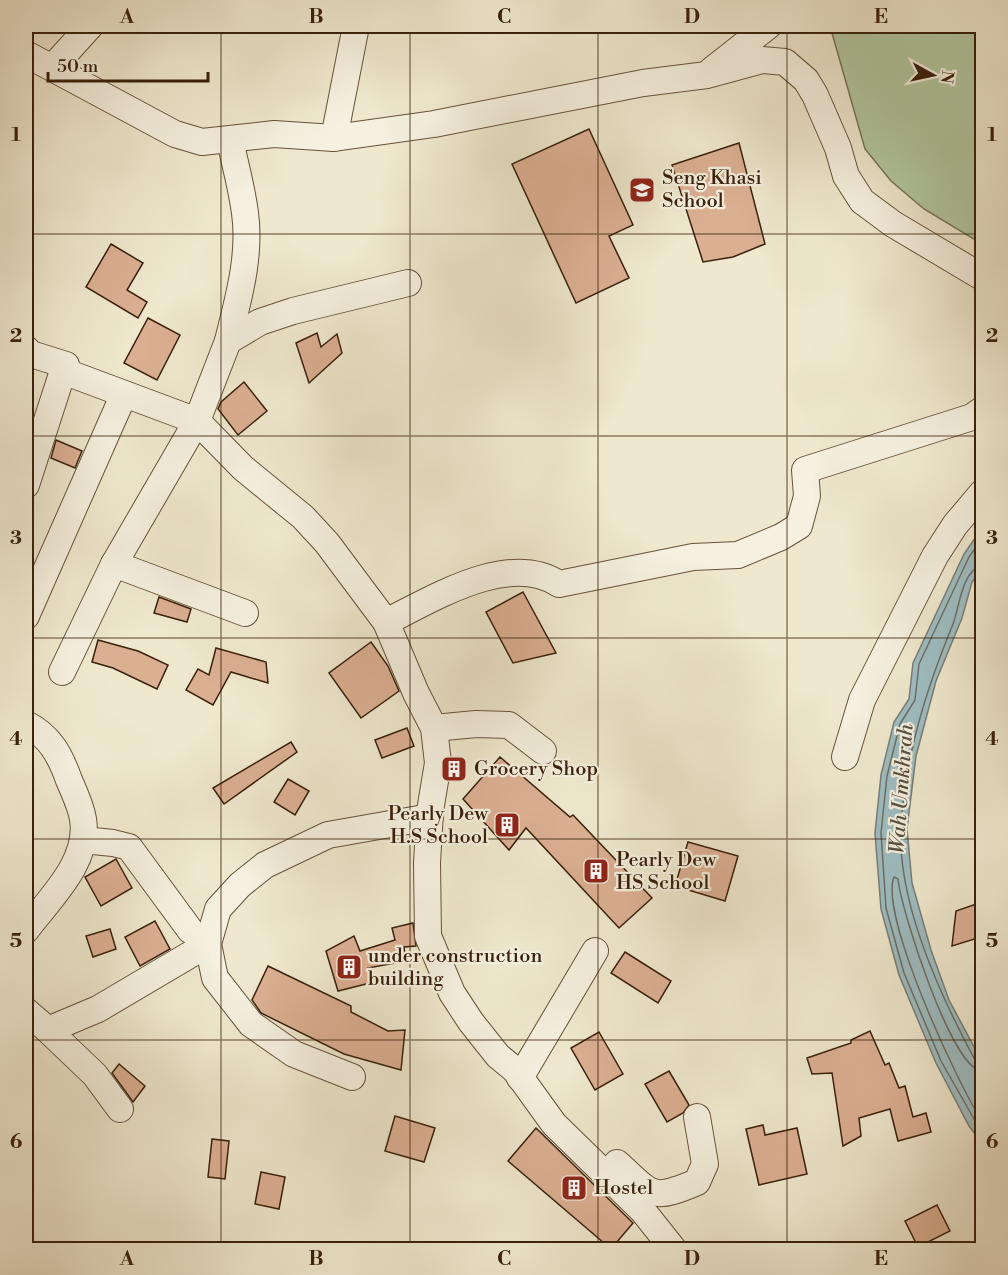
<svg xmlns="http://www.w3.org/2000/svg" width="1008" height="1275" viewBox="0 0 1008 1275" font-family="'Libre Bodoni',serif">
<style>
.green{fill:#b2c79e;stroke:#767454;stroke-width:1.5}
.water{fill:#9ebdc2;stroke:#767e78;stroke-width:1.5}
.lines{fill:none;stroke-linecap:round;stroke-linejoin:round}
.shore{stroke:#6c6e66;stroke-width:1.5}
.building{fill:#dbaf92;stroke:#39200a;stroke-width:1.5}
.minor-casing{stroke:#66523b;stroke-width:28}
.minor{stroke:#f5f0df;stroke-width:26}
.grid{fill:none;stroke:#39200a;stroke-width:1.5;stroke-opacity:0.55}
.labels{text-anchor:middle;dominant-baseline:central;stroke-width:4.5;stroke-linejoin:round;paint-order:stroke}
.poi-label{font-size:20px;fill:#39200a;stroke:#f5f0df;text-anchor:start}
.water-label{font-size:21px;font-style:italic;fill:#574f41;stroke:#f5f0df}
.neatline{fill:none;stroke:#39200a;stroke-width:2}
.grid-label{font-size:20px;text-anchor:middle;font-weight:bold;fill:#39200a}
</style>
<rect width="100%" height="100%" fill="#efe8ce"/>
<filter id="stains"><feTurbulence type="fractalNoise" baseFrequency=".00333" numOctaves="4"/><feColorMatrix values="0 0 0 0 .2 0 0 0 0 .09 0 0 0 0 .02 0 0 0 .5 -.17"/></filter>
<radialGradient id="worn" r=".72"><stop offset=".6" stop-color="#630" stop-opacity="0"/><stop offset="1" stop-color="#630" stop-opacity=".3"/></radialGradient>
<polygon class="green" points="830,26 982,26 982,244 924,209 891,181 865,149"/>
<polygon class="water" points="982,528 982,570 972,582 962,618 936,681 916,756 907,829 912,883 931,950 949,1000 982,1062 982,1143 969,1126 936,1063 899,975 881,909 875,833 881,775 894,722 909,699 913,663 964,554"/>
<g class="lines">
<g class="shore">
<polyline points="982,539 969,557 919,664 915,700 900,724 887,776 881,833 886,908 904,973 941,1061 982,1133"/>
<path d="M 982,566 C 962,569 959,609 953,624 C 926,690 905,756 901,827 C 897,902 940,995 975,1060 L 982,1064"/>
<path d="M 982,1071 C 952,1070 901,910 898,879 L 894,877 C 879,915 958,1085 982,1121"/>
</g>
</g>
<g class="building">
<polygon points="589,129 633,225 609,236 629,278 576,303 512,164"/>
<polygon points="739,143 765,244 733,257 703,262 672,165"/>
<polygon points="111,244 143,263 127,290 147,302 138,318 86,287"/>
<polygon points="148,318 180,335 157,380 124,363"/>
<polygon points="317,333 321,347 337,334 342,353 309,383 296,343"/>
<polygon points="244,382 267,411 238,435 218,409 221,402"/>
<polygon points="56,440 82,451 75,468 51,458"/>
<polygon points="523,592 556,653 513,663 486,612"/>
<polygon points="159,597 191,609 187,622 154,613"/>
<polygon points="98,640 138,651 168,665 157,689 113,668 92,662"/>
<polygon points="371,642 388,666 399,691 361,718 329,673"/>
<polygon points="216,648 266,662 268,683 231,672 213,705 186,690 198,669 209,675"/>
<polygon points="407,728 414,746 382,758 375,740"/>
<polygon points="291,742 297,752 224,804 213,788"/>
<polygon points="500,757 570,817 573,815 652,898 619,928 526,828 509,850 463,799"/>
<polygon points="288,779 309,791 295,815 274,802"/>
<polygon points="688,842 738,856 725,901 675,886"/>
<polygon points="116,859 132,888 101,906 85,877"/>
<polygon points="982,902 981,937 952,946 956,911"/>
<polygon points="155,921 170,949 140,966 125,937"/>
<polygon points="413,923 416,946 404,947 406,961 368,968 374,982 338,991 326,951 354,936 360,951 395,940 392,928"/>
<polygon points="110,929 116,949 93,957 86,936"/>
<polygon points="625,952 671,981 658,1003 611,973"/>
<polygon points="268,966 351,1006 351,1012 388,1031 405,1030 401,1070 344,1054 261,1013 252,1000"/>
<polygon points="870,1031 885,1065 889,1063 899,1088 905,1086 913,1117 926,1113 931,1132 898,1141 890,1109 859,1118 861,1136 843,1146 832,1073 812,1074 807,1058 851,1043 851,1040"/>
<polygon points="599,1032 623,1074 595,1090 571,1048"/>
<polygon points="119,1064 145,1086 133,1102 112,1073"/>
<polygon points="669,1071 689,1105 683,1113 667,1122 645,1084"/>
<polygon points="395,1116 435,1128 424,1162 385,1151"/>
<polygon points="763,1125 765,1135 797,1128 807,1174 759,1185 746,1129"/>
<polygon points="536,1128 633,1223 611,1249 508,1161"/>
<polygon points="212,1139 229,1141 225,1179 208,1177"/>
<polygon points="261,1172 285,1177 279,1209 255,1204"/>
<polygon points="937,1205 950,1231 918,1247 905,1221"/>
</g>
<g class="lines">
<g class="minor-casing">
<g id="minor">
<polyline points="26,54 175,134 202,142 274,134 334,138 434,124 643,83 707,75 762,60 785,62 806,80 815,95 838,148 846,176 862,201 893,224 982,277"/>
<polyline points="53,67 90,26"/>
<polyline points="712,70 768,26"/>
<polyline points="334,138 356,26"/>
<path d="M 228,341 C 238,300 251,256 245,213 C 242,189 235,164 230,140"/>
<polyline points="26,349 31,354 66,365 63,371 197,421 243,468 303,517 327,543 386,622 416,693 434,728 438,763 430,811 427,863 428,936 452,993 471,1022 498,1056 515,1070 554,1124 643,1211 674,1250"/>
<polyline points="26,485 63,371"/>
<polyline points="114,564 245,613"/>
<polyline points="26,616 124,394"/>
<path d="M 386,622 C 433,599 508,551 559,584 L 693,557 L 738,555 L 781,537 L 799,526 L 807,496 L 805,470 L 972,417 L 982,410"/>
<polyline points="62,672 114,564 197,421 228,341 260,322 293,311 408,283"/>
<path d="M 26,724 C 50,736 60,755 69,780 C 74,792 81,806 83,819 C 90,862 49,899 26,930"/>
<polyline points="434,728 476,724 509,725 543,751"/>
<polyline points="845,757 862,700 935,556 955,525 982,493"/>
<polyline points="83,840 113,843 129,847 190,930"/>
<polyline points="26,1011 48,1030"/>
<polyline points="352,1077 294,1054 251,1024 215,978 208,944 218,909 240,885 265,865 328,835 430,817"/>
<polyline points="520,1078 595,951"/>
<polyline points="120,1109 95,1075 48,1030 98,1009 208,944"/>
<path d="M 617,1163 C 653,1195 650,1202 697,1182 L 705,1164 L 697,1117"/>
</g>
</g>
<use href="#minor" class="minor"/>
</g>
<path class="grid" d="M 221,26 L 221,1250M 410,26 L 410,1250M 598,26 L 598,1250M 787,26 L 787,1250M 26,234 L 982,234M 26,436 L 982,436M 26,638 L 982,638M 26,839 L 982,839M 26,1040 L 982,1040"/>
<defs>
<g id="school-square" transform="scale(1.35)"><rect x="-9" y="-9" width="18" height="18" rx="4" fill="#8f2418" stroke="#f5f0df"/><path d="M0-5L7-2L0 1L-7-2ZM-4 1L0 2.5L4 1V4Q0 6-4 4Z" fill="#fff"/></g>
<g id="building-square" transform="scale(1.35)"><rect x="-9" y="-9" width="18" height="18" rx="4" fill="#8f2418" stroke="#f5f0df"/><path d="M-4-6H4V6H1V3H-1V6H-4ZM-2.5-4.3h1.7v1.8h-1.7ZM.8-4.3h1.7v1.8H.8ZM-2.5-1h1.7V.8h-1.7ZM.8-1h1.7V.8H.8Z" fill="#fff"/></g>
</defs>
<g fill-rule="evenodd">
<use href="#school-square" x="642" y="190"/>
<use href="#building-square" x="454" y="769"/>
<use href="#building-square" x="507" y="825"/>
<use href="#building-square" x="596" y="871"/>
<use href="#building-square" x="349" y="967"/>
<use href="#building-square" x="574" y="1188"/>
</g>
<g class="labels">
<g class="poi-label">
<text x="662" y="178">Seng Khasi<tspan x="662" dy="23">School</tspan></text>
<text x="474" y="769">Grocery Shop</text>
<text x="488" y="814" text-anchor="end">Pearly Dew<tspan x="488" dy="23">H.S School</tspan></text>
<text x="616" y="860">Pearly Dew<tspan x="616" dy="23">HS School</tspan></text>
<text x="368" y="956">under construction<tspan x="368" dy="23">building</tspan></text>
<text x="594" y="1188">Hostel</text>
</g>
<g class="water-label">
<text transform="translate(902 789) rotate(-86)">Wah Umkhrah</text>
</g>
</g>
<rect width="1008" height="1275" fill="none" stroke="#efe8ce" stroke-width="66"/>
<g transform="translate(933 75) rotate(98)" stroke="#f5f0df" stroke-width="4.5" paint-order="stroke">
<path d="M0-4.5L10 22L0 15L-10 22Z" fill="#39200a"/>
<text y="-9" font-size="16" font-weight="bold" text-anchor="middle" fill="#39200a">N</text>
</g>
<path d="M48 72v9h160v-9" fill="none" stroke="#39200a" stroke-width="3"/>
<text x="57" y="72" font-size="18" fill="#39200a" stroke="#f5f0df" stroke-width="4.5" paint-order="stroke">50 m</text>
<rect x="33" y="33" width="942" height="1209" class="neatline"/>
<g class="grid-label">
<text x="127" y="23">A</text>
<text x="316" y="23">B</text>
<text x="504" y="23">C</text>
<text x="692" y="23">D</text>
<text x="881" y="23">E</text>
<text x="16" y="141">1</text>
<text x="992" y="141">1</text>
<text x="16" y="342">2</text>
<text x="992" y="342">2</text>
<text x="16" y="544">3</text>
<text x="992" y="544">3</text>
<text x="16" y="745">4</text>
<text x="992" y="745">4</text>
<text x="16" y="947">5</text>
<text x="992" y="947">5</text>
<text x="16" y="1148">6</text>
<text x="992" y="1148">6</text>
<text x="127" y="1265">A</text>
<text x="316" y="1265">B</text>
<text x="504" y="1265">C</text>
<text x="692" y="1265">D</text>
<text x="881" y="1265">E</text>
</g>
<rect width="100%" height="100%" filter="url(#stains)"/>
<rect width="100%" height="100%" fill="url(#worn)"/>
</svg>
